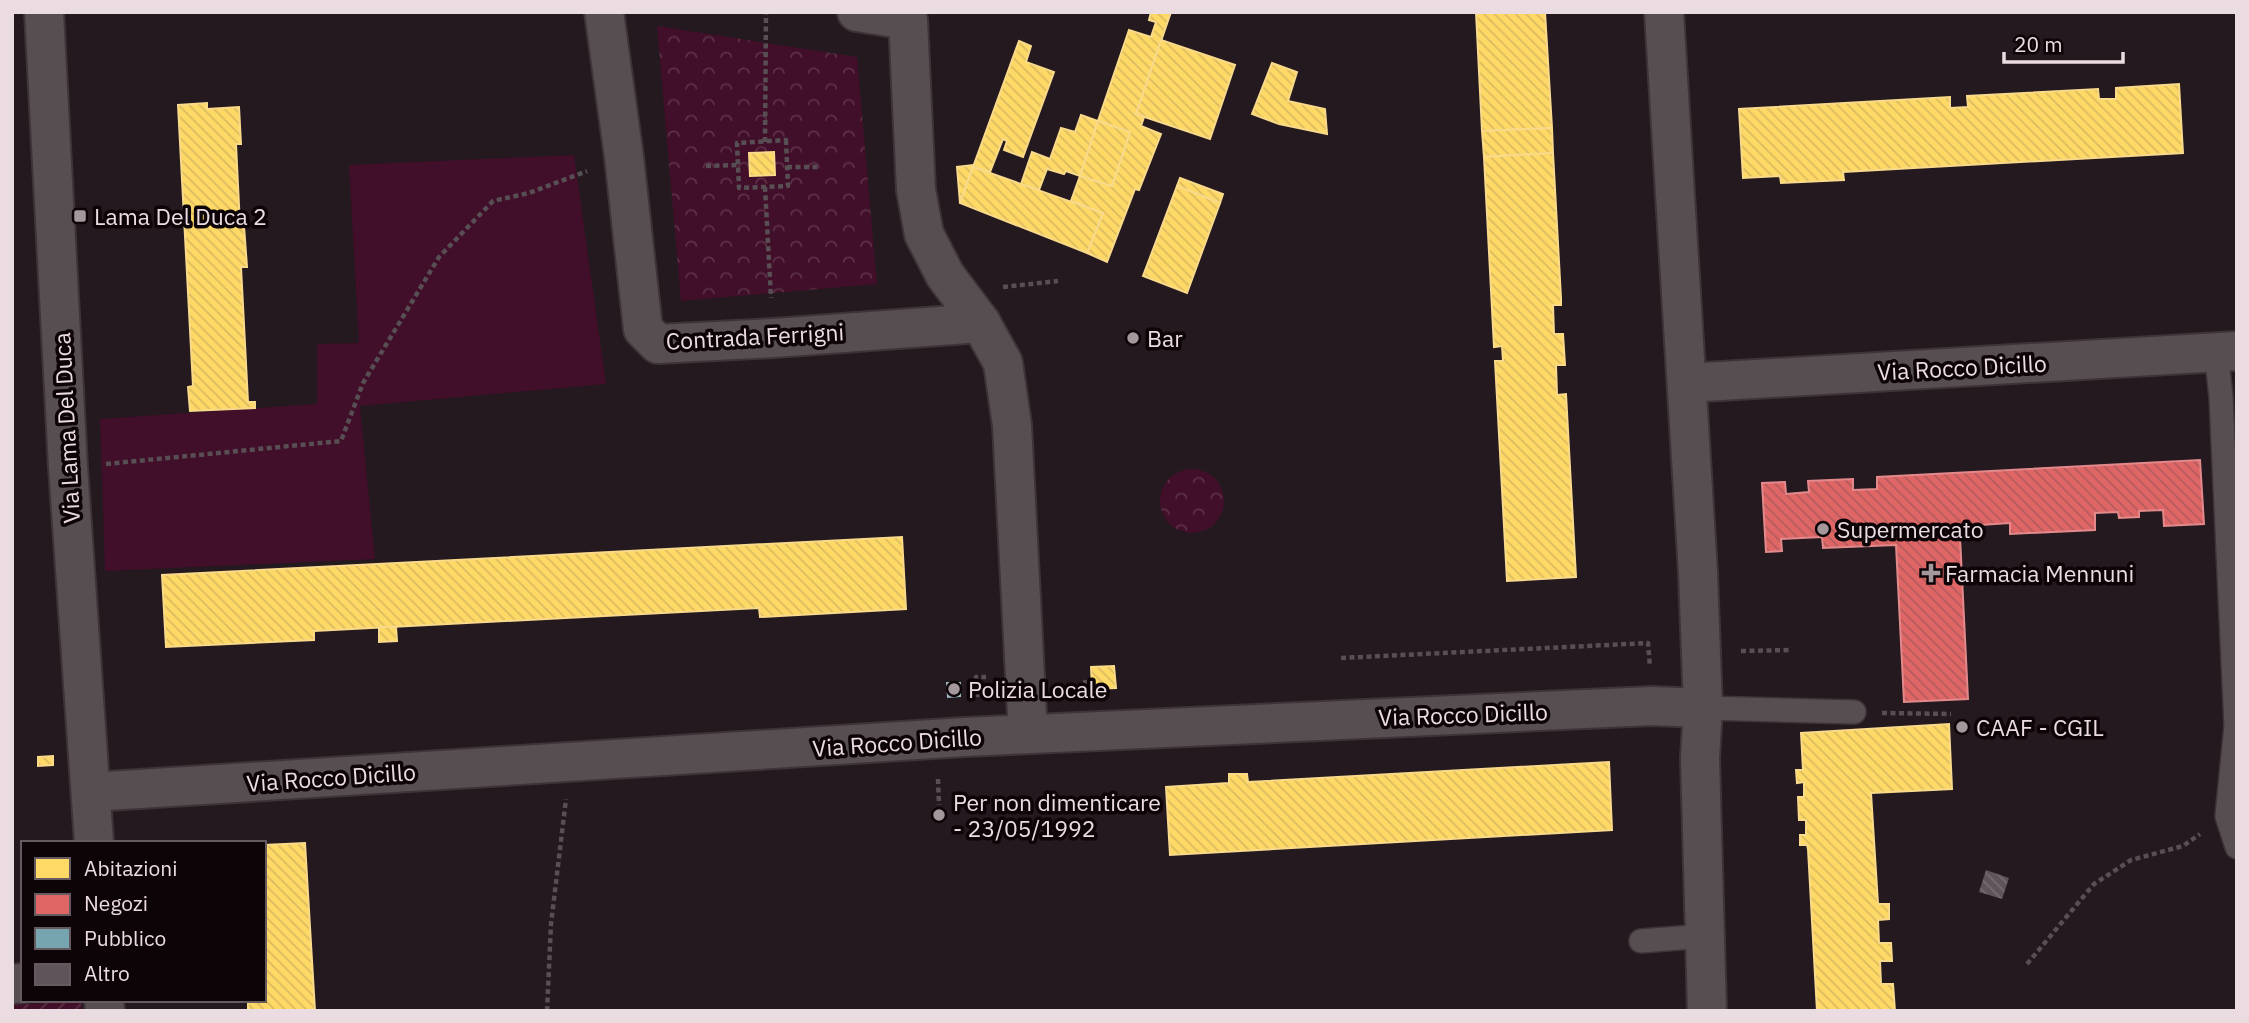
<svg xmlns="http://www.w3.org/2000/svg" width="2249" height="1023" viewBox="0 0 2249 1023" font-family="'IBM Plex Sans',sans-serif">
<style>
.grass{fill:#410f29}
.park{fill:url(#park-crowns)}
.garden{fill:url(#garden-furrows)}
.homes{fill:url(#homes-back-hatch);stroke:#f9da8b;stroke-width:2}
.shops{fill:url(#shops-back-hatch);stroke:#e3898b;stroke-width:2}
.public{fill:url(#public-back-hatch);stroke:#99b6be;stroke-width:2}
.building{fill:url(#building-back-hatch)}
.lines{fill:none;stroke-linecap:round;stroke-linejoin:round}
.service-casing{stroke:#3c3437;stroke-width:26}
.minor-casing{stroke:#3c3437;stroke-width:42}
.path{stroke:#574f53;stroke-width:4.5;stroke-dasharray:5 3.5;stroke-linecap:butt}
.service{stroke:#564e51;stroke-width:23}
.minor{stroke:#564e51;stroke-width:38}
.poi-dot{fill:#a5989d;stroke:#0c0407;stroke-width:2.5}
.labels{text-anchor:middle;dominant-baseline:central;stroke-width:7;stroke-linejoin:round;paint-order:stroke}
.poi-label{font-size:23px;fill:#ebdce2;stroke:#0c0407;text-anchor:start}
.street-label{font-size:23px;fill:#ebdce2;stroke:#0c0407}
</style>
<defs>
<pattern id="park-crowns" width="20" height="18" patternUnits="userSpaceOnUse" patternTransform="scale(1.75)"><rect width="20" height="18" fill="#410f29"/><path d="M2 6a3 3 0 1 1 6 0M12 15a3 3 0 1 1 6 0" fill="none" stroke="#5d3148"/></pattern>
<pattern id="garden-furrows" width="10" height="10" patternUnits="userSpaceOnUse" patternTransform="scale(1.75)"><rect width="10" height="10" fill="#410f29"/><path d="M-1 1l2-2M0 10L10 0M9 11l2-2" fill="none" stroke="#5d3148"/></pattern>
<pattern id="homes-back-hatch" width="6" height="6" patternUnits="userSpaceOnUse" patternTransform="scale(1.75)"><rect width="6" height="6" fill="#ffd966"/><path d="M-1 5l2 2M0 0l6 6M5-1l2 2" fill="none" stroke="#dabb5f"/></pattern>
<pattern id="shops-back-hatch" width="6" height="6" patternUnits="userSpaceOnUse" patternTransform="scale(1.75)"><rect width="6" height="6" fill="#e06666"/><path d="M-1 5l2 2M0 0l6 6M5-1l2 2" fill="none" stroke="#b25b5c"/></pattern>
<pattern id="public-back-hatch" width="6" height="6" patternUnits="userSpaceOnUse" patternTransform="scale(1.75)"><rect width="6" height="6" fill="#76a5af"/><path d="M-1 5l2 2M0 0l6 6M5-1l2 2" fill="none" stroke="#68878f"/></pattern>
<pattern id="building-back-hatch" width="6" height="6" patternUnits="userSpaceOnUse" patternTransform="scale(1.75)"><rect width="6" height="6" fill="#5e5459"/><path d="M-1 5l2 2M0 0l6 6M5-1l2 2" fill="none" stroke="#756c71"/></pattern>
</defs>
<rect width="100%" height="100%" fill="#24191e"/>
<polygon class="grass" points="574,155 606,384 360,406 375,559 105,571 100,419 317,404 317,344 359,343 349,165"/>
<g class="park">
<polygon points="657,26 857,57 877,284 681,301"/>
<circle cx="1192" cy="501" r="32"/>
</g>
<polygon class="garden" points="81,1001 82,1011 12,1011 12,1005"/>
<g class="homes">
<polygon points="1151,12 1171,12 1136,114 1144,117 1141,126 1161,134 1139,190 1135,189 1107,262 1087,253 1103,213 1071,201 1080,176 1112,186 1130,132 1098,121 1129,30 1151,37 1156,22 1149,20"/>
<polygon points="1476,12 1545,12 1552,128 1482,131"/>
<polygon points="1161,40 1235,65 1210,139 1136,114"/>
<polygon points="1019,41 1031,46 1026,62 1054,72 1023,157 1004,150 1007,141 1003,139 990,172 973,167"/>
<polygon points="1272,63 1297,72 1288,101 1325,109 1327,134 1279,124 1252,114"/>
<polygon points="2179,84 2183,153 1843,172 1844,180 1781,183 1780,176 1743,178 1739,109 1950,97 1950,108 1968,107 1967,96 2098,89 2099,99 2116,99 2116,88"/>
<polygon points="207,103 207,109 239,107 241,144 236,144 240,226 244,226 247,267 241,267 248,402 255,402 255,408 190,411 188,387 193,386 178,105"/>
<polygon points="1081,115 1098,121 1080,176 1066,171 1064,174 1047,169 1039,190 1021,184 1032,152 1050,159 1061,128 1075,132"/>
<polygon points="1098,121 1130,132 1112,186 1080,176"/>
<polygon points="1552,128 1553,153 1484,157 1482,131"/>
<polygon points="774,152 775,175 750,176 749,153"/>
<polygon points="1553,153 1561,298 1561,305 1553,305 1554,334 1563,334 1565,365 1556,365 1557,395 1566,394 1576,577 1507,581 1495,361 1503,361 1502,346 1494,347 1484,157"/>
<polygon points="974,165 973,167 960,203 957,167"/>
<polygon points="973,167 1103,213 1087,253 960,203"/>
<polygon points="1180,178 1223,194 1220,203 1177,186"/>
<polygon points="1177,186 1220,203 1187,293 1143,276"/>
<polygon points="902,537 906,609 760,617 759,608 314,631 314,640 166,647 162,575"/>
<polygon points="379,627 396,627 397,641 379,642"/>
<polygon points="1114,666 1116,688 1092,689 1091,667"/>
<polygon points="1949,724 1952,789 1871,793 1878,904 1889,904 1889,919 1878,920 1879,943 1891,943 1892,961 1880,961 1881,984 1893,984 1895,1011 1817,1011 1808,849 1807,845 1800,845 1800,835 1806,835 1806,820 1799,820 1798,797 1804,797 1804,782 1797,783 1796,770 1803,770 1801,733"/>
<polygon points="53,756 53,765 38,766 38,757"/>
<polygon points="1609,762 1612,830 1170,855 1166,787 1229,783 1229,774 1247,774 1248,782"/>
<polygon points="305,843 315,1011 248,1011 248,1000 264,1000 264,845"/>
</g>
<polygon class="shops" points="2200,460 2204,524 2164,526 2163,510 2139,511 2139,517 2119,518 2118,512 2095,513 2095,530 2010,534 2010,523 1980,525 1980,536 1960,537 1968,699 1904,702 1896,545 1823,548 1822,537 1781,539 1782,551 1766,552 1762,483 1785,482 1786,494 1809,492 1808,481 1853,479 1853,490 1877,489 1877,477"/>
<polygon class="public" points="947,683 960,683 960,696 948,697"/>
<polygon class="building" points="1986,870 2009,878 2002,899 1979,892"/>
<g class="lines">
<g class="service-casing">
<g id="service">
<polyline points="2216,352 2221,397 2236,726 2227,816 2237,847"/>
<polyline points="1703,708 1854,712"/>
<polyline points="1641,941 1705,936"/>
</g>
</g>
<g class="minor-casing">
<g id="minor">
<polyline points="44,12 68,467 94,843"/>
<polyline points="604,12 624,157 643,329 658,344 774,338 981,323"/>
<polyline points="857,12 908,20 916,190 924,234 945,275 981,323 1003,363 1012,425 1028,734"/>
<polyline points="1664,12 1698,573 1703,708 1700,758 1707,1011"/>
<polyline points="1687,383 2237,351"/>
<polyline points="91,792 965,737 1652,706 1703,708"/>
<polyline points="12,984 23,983"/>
<polyline points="104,1000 105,1011"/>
</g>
</g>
<g class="path">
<polygon points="786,140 788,186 739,188 737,143"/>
<polyline points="765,142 766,12"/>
<polyline points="706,166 738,165"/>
<polyline points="787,167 820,167"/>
<polyline points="765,187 771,298"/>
<polyline points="1003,287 1058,281"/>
<polyline points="106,464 341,441 363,383 439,257 493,201 529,193 587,171"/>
<polyline points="1741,651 1792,650"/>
<polyline points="1341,658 1648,643 1650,667"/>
<polyline points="1085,680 1086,692"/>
<polyline points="978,697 976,677 986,677"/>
<polyline points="1882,713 1951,714"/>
<polyline points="938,779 939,805"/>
<polyline points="2027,964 2094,884 2131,860 2183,846 2200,834"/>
<polyline points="547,1011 551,924 566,799"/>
</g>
<use href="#service" class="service"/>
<use href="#minor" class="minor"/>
</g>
<g class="poi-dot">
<rect x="73" y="209" width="14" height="14" rx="3.5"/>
<circle cx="1133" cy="338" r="7"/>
<circle cx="1823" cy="529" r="7"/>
<path d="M1927.5 562.5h7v7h7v7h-7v7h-7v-7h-7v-7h7z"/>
<circle cx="954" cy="689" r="7"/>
<circle cx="1962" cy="727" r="7"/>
<circle cx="939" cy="815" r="7"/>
</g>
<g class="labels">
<g class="poi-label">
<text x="94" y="216">Lama Del Duca 2</text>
<text x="1147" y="338">Bar</text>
<text x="1837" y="529">Supermercato</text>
<text x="1945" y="573">Farmacia Mennuni</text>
<text x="968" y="689">Polizia Locale</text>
<text x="1976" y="727">CAAF - CGIL</text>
<text x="953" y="802">Per non dimenticare<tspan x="953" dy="26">- 23/05/1992</tspan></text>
</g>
<g class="street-label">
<text transform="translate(755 336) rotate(-3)">Contrada Ferrigni</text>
<text transform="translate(1962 367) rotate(-3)">Via Rocco Dicillo</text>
<text transform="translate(66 428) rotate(-93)">Via Lama Del Duca</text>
<text transform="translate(1463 714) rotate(-2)">Via Rocco Dicillo</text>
<text transform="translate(897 742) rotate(-4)">Via Rocco Dicillo</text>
<text transform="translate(331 777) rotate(-4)">Via Rocco Dicillo</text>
</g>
</g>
<rect width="2249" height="1023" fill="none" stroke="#ebdce2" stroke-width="28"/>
<rect x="21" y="841" width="245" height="161" fill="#0c0407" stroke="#655a5f" stroke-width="2"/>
<rect x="35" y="858" width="35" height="21" fill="#ffd966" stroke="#655a5f" stroke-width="2"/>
<text x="84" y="876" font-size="21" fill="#ebdce2">Abitazioni</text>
<rect x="35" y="894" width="35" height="21" fill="#e06666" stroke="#655a5f" stroke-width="2"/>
<text x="84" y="911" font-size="21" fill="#ebdce2">Negozi</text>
<rect x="35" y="928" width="35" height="21" fill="#76a5af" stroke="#655a5f" stroke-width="2"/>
<text x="84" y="946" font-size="21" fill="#ebdce2">Pubblico</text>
<rect x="35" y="964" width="35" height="21" fill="#5e5459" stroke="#655a5f" stroke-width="2"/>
<text x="84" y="981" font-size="21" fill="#ebdce2">Altro</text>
<path d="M2004 52v10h119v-10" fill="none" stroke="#ebdce2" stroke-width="3.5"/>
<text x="2014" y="52" font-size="21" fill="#ebdce2" stroke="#0c0407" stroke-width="5" paint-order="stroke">20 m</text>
</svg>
